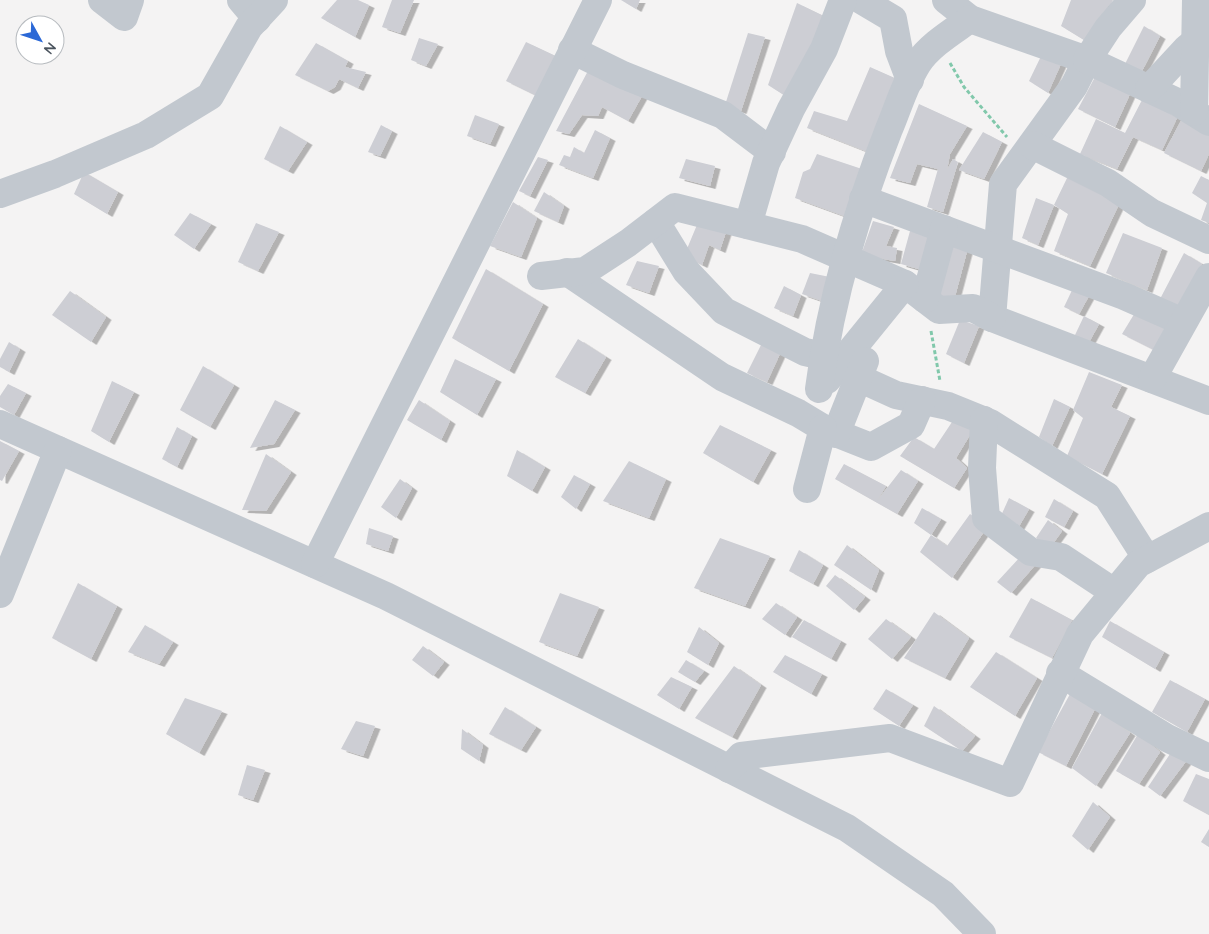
<svg xmlns="http://www.w3.org/2000/svg" width="1209" height="934" viewBox="0 0 1209 934" font-family="Quicksand,sans-serif">
<style>
.building{fill:#cdced4;filter:url(#shadow)}
.lines{fill:none;stroke-linecap:round;stroke-linejoin:round}
.path{stroke:#81c8ab;stroke-width:3;stroke-dasharray:4 2.5;stroke-linecap:butt}
.minor{stroke:#c2c8cf;stroke-width:28}
</style>
<defs>
<filter id="shadow"><feDropShadow dx="5.5" dy="3" stdDeviation="0" flood-color="#0004"/></filter>
</defs>
<rect width="100%" height="100%" fill="#f4f3f3"/>
<g class="building">
<polygon points="337,0 358,0 369,5 355,37 321,18"/>
<polygon points="392,0 414,0 400,33 382,27"/>
<polygon points="621,0 640,0 636,9"/>
<polygon points="1071,0 1113,0 1110,6 1108,6 1092,45 1061,26"/>
<polygon points="797,3 828,18 790,99 768,85"/>
<polygon points="1144,26 1160,36 1141,73 1125,64"/>
<polygon points="748,33 765,37 741,111 725,105"/>
<polygon points="419,38 438,44 426,66 411,60"/>
<polygon points="526,42 560,58 541,98 506,81"/>
<polygon points="316,43 348,61 345,67 366,72 358,88 339,79 335,87 328,91 295,75"/>
<polygon points="1045,48 1064,57 1048,93 1029,81"/>
<polygon points="870,67 897,79 868,152 807,128 814,111 847,121"/>
<polygon points="589,69 642,96 628,121 602,107 598,116 582,115 569,134 556,131"/>
<polygon points="1096,75 1130,94 1115,127 1078,109"/>
<polygon points="1143,98 1177,118 1162,150 1133,137 1117,169 1080,154 1096,119 1125,133"/>
<polygon points="919,104 967,126 950,154 947,170 953,159 958,162 943,212 927,207 938,169 917,164 910,183 890,178"/>
<polygon points="475,115 499,124 490,144 467,136"/>
<polygon points="1182,119 1209,134 1209,154 1201,171 1164,153"/>
<polygon points="381,125 392,131 380,156 368,152"/>
<polygon points="280,126 307,142 288,171 264,159"/>
<polygon points="595,130 610,138 593,178 559,165 564,155 570,157 574,147 584,153"/>
<polygon points="983,132 1002,142 984,179 959,170"/>
<polygon points="817,154 862,169 847,217 795,198 803,172 810,169"/>
<polygon points="538,157 548,160 530,196 519,191"/>
<polygon points="686,159 715,166 710,186 679,178"/>
<polygon points="84,172 118,192 107,214 74,194"/>
<polygon points="1068,176 1120,202 1090,266 1054,251 1068,214 1054,205 1038,245 1022,238 1036,198 1054,205"/>
<polygon points="1201,176 1209,180 1209,223 1201,220 1207,203 1192,193"/>
<polygon points="544,192 564,206 558,222 534,211"/>
<polygon points="513,202 537,218 521,257 490,246"/>
<polygon points="190,213 211,224 194,249 174,235"/>
<polygon points="699,220 727,229 720,250 709,245 702,265 684,256"/>
<polygon points="873,221 894,227 886,246 897,248 895,261 861,255"/>
<polygon points="256,223 279,232 258,271 238,262"/>
<polygon points="910,231 933,237 922,270 901,264"/>
<polygon points="1123,233 1162,248 1147,290 1106,273"/>
<polygon points="949,242 969,244 953,304 935,298"/>
<polygon points="1184,253 1202,264 1181,308 1160,299"/>
<polygon points="637,261 659,266 649,293 626,285"/>
<polygon points="486,269 543,304 509,371 452,338"/>
<polygon points="810,273 830,277 822,301 802,294"/>
<polygon points="784,286 801,295 793,316 774,308"/>
<polygon points="1074,286 1090,294 1079,314 1064,307"/>
<polygon points="70,291 106,317 91,342 52,315"/>
<polygon points="1136,311 1168,329 1156,351 1122,334"/>
<polygon points="1084,316 1099,324 1088,344 1075,335"/>
<polygon points="960,320 979,326 964,363 946,354"/>
<polygon points="766,335 784,345 767,382 747,373"/>
<polygon points="578,339 606,357 585,393 555,377"/>
<polygon points="9,342 20,349 9,372 0,367 0,359"/>
<polygon points="455,359 496,379 477,415 440,392"/>
<polygon points="203,366 234,385 210,427 180,410"/>
<polygon points="1089,372 1122,385 1111,407 1130,416 1102,474 1067,456 1083,418 1073,410"/>
<polygon points="112,381 134,392 109,442 91,431"/>
<polygon points="8,384 26,393 14,415 0,407 0,396"/>
<polygon points="1054,399 1070,407 1052,446 1039,437"/>
<polygon points="275,400 295,410 274,444 250,448"/>
<polygon points="419,400 450,421 441,440 407,420"/>
<polygon points="954,419 973,430 956,458 967,468 954,488 900,456 914,437 934,449"/>
<polygon points="720,425 771,450 753,482 703,453"/>
<polygon points="177,427 192,436 177,467 162,459"/>
<polygon points="0,441 19,451 2,481 0,480"/>
<polygon points="517,450 545,467 532,491 507,476"/>
<polygon points="266,454 291,472 266,511 242,510"/>
<polygon points="629,461 666,479 649,518 603,501"/>
<polygon points="844,464 886,486 877,501 901,470 918,481 897,514 835,479"/>
<polygon points="574,475 590,484 576,509 561,497"/>
<polygon points="400,479 412,488 396,518 381,507"/>
<polygon points="1009,498 1029,509 1018,528 1000,518"/>
<polygon points="1054,499 1073,511 1064,527 1045,517"/>
<polygon points="922,508 941,519 931,535 914,523"/>
<polygon points="970,514 988,526 952,578 920,552 931,535 947,546"/>
<polygon points="1048,520 1062,531 1049,549 1036,538"/>
<polygon points="369,528 393,536 388,551 366,544"/>
<polygon points="720,538 770,556 745,606 694,588"/>
<polygon points="847,545 879,570 871,590 834,565"/>
<polygon points="799,550 823,565 813,584 789,571"/>
<polygon points="1022,555 1036,564 1011,593 997,582"/>
<polygon points="835,575 865,597 854,610 826,586"/>
<polygon points="78,583 117,606 91,659 52,638"/>
<polygon points="560,593 599,607 577,656 539,642"/>
<polygon points="1031,598 1072,620 1052,658 1009,637"/>
<polygon points="776,603 797,617 785,635 762,619"/>
<polygon points="934,612 969,638 945,678 904,658"/>
<polygon points="886,619 911,637 892,659 868,639"/>
<polygon points="804,620 841,641 831,659 792,637"/>
<polygon points="1110,621 1164,652 1155,669 1102,637"/>
<polygon points="145,625 173,642 159,664 128,652"/>
<polygon points="699,627 719,643 708,665 687,652"/>
<polygon points="423,646 444,662 433,676 412,660"/>
<polygon points="996,652 1037,678 1015,716 970,687"/>
<polygon points="785,655 822,674 811,694 773,672"/>
<polygon points="686,660 704,671 695,682 678,672"/>
<polygon points="734,666 761,685 732,737 695,718"/>
<polygon points="671,677 692,687 679,709 657,695"/>
<polygon points="1170,680 1205,699 1187,732 1152,712"/>
<polygon points="886,689 913,705 899,726 873,709"/>
<polygon points="1070,694 1097,705 1066,766 1038,752"/>
<polygon points="185,698 222,711 199,753 166,734"/>
<polygon points="934,706 975,736 962,751 924,726"/>
<polygon points="505,707 536,727 521,750 489,734"/>
<polygon points="1102,713 1130,733 1096,786 1072,768"/>
<polygon points="356,721 375,726 363,756 341,749"/>
<polygon points="462,729 483,745 479,761 461,749"/>
<polygon points="1138,734 1160,752 1139,784 1116,771"/>
<polygon points="1172,751 1187,760 1160,796 1148,787"/>
<polygon points="247,765 265,770 253,800 238,795"/>
<polygon points="1196,774 1209,779 1209,815 1183,801"/>
<polygon points="1093,802 1110,817 1088,850 1072,836"/>
<polygon points="1209,829 1209,847 1201,842"/>
</g>
<g class="lines">
<g class="path">
<polyline points="950,63 964,87 1007,137"/>
<polyline points="931,331 940,381"/>
</g>
<g class="minor">
<polyline points="102,0 124,17 130,0"/>
<polyline points="241,0 257,19"/>
<polyline points="861,0 893,19 899,51 910,80"/>
<polyline points="946,0 970,19 1087,60 1074,86 1003,184 992,318 1209,401"/>
<polyline points="1132,0 1108,28 1087,60 1177,102 1209,122"/>
<polyline points="572,50 623,75 723,115 772,152"/>
<polyline points="1149,89 1187,48 1203,35"/>
<polyline points="1194,112 1196,0"/>
<polyline points="1032,145 1108,183 1152,213 1209,240"/>
<polyline points="0,194 55,174 146,135 210,96 249,27 274,0"/>
<polyline points="863,199 1124,296 1183,322"/>
<polyline points="656,222 686,271 724,311 805,352 823,356 852,375 896,395 948,406 990,423 1107,496 1147,559"/>
<polyline points="748,225 766,163 791,109 824,49 843,0"/>
<polyline points="567,272 722,377 798,413 823,428 871,447 911,425 922,400"/>
<polyline points="541,276 585,271 628,243 675,207 802,239 905,284 939,310 973,308 992,318"/>
<polyline points="925,299 944,229"/>
<polyline points="1152,379 1209,277"/>
<polyline points="827,380 905,284"/>
<path d="M 819,389 C 830,302 857,211 889,129 C 898,108 905,83 918,63 C 930,45 952,32 970,19"/>
<polyline points="984,420 982,468 986,518 1031,552 1061,557 1114,592"/>
<polyline points="0,424 386,596 847,828 943,894 982,934"/>
<polyline points="836,434 865,361"/>
<polyline points="807,489 823,428"/>
<polyline points="315,564 598,0"/>
<polyline points="0,594 58,450"/>
<polyline points="1060,673 1167,738 1209,758"/>
<polyline points="729,769 741,756 890,738 1010,783 1080,634 1138,564 1209,526"/>
</g>
</g>
<g transform="translate(40 40) rotate(130)"><circle r="24" fill="#ffffff" stroke="#b7bbbf"/>
<path d="M0-4L9 19L0 12L-9 19Z" fill="#2b68d6"/>
<text y="-8" font-size="14" font-weight="bold" text-anchor="middle" fill="#4b545e">N</text>
</g>
</svg>
